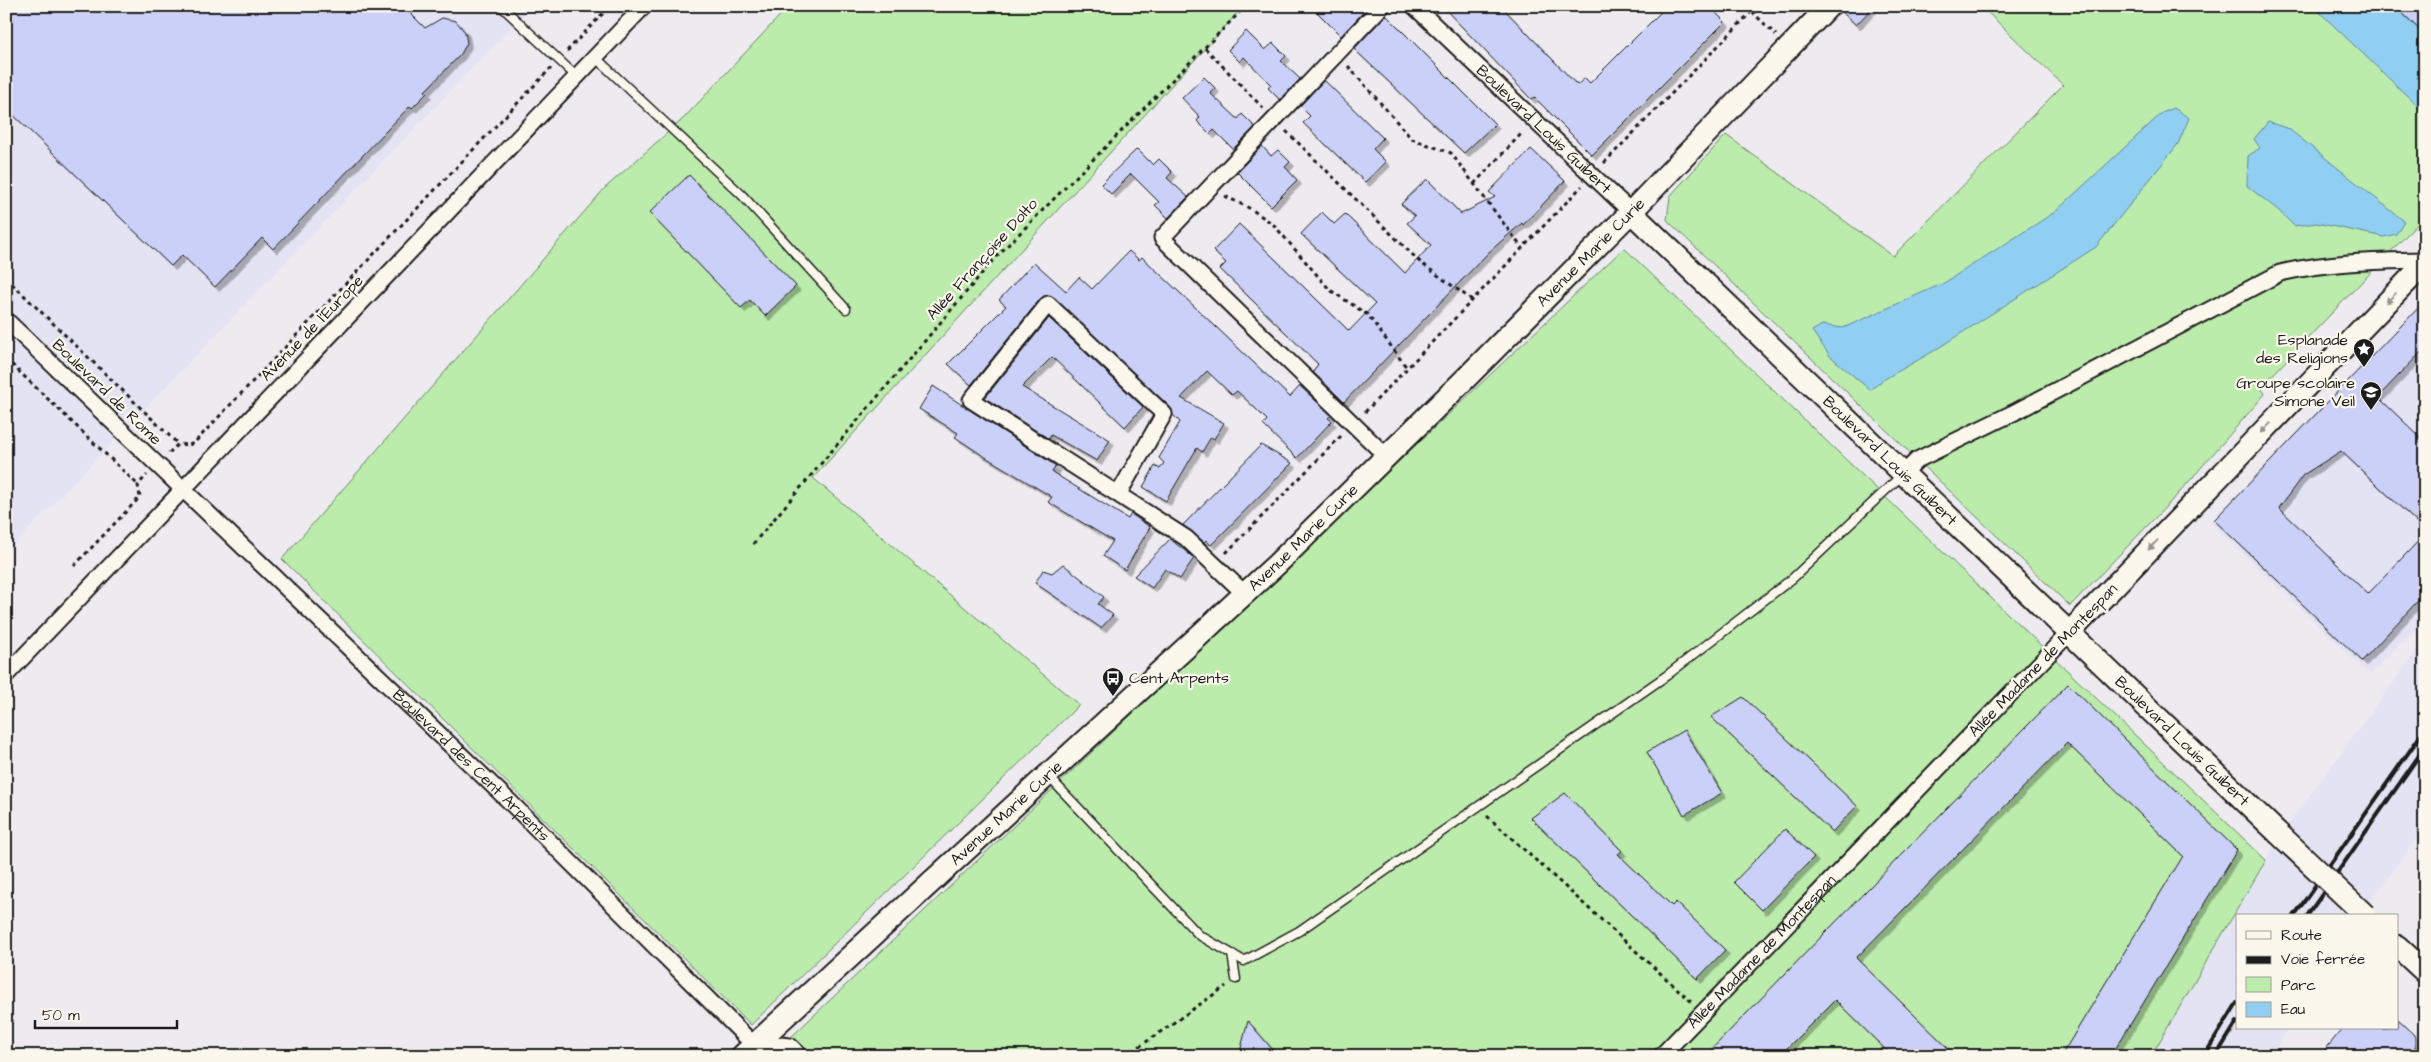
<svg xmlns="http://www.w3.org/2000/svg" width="2431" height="1062" viewBox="0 0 2431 1062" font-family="'Architects Daughter',sans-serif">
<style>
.built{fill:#e3e3f3}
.green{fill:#bbecac;stroke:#6c8464}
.water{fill:#91cff2;stroke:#62879c}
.building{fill:#cbd0f9;stroke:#1c1c1c;filter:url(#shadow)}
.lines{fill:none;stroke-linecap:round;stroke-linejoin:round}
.lane-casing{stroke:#1c1c1c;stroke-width:11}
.street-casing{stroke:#1c1c1c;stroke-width:19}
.secondary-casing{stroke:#1c1c1c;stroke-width:25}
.path{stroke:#1c1c1c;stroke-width:3;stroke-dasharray:4 4;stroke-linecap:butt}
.lane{stroke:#fbf7ec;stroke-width:8}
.street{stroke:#fbf7ec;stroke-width:15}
.secondary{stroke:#fbf7ec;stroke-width:21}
.rail{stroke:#1c1c1c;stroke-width:4}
.secondary-bridge-casing{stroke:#1c1c1c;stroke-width:25;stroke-linecap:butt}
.secondary-bridge{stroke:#fbf7ec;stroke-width:21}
.oneway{fill:#97948e}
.labels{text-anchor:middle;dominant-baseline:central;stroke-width:4.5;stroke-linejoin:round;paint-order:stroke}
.street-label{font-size:16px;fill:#1c1c1c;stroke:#fbf7ec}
.poi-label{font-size:16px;fill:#1c1c1c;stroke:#fbf7ec;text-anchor:end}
</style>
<defs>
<filter id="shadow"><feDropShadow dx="4.5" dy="4.5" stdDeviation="0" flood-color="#0004"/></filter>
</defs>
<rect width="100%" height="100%" fill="#edebf0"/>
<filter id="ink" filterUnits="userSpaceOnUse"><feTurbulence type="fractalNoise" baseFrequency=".02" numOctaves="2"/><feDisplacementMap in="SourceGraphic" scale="10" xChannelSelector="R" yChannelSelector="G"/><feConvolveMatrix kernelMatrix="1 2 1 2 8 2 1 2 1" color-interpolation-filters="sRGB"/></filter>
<g filter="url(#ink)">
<g class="built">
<polygon points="6,6 532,6 6,553"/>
<polygon points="2425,299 2425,618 2370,675 2210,523"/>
<polygon points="2425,640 2425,827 2360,916 2237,916 2237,1028 2288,1028 2271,1056 2151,1056 2286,827"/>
</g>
<g class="green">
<polygon points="789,6 1244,6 813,478 1079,705 751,1025 282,559 605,188 683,119"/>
<polygon points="1981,6 2425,6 2425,216 2261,387 2265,394 2180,492 2070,606 1667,220 1670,196 1726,135 1893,256 2063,85"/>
<polygon points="1624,248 2266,860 2151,1056 771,1056"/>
</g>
<g class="water">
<polygon points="2313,6 2395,6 2424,33 2419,39 2425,45 2425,113"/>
<polygon points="2174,108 2189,118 2178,144 2096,247 1932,352 1883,380 1870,390 1830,356 1812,331 1822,325 1843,328 1944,283 2055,212 2162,113"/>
<polygon points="2268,122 2289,129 2404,221 2396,234 2384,237 2317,223 2294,226 2278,210 2247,186 2248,156 2260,148 2254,139"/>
</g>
<g class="building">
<polygon points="6,6 403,6 425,28 442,18 456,21 465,32 467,43 461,54 425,91 427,93 412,108 410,106 273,249 262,238 215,287 182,255 171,266 6,108"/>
<polygon points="1311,6 1369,6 1341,36"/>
<polygon points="1442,6 1501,6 1577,85 1585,78 1590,83 1667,6 1709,6 1725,22 1592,155 1534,97 1531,99"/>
<polygon points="1841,6 1874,6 1856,25 1840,10"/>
<polygon points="2395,6 2425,6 2425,35"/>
<polygon points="1386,15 1495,124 1464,153 1354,49"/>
<polygon points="1246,31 1265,50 1273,43 1286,56 1281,61 1300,79 1280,100 1268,88 1271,85 1244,57 1240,62 1228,50"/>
<polygon points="1204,77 1215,88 1210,93 1238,119 1242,114 1255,127 1233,149 1214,130 1210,134 1197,121 1200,117 1182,98"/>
<polygon points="1324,80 1383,138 1373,149 1386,162 1365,182 1303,123 1310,116 1300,106"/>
<polygon points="1262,146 1271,156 1278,150 1290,162 1285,167 1297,180 1271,206 1237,172"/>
<polygon points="1137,149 1153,165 1159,159 1172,172 1167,178 1188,197 1168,218 1155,205 1159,202 1131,174 1111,194 1101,184"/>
<polygon points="1531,149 1565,181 1523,225 1522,223 1489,252 1344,402 1313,372 1318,364 1220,269 1226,263 1213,251 1239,224 1349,331 1375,304 1301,234 1322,212 1334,224 1345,214 1405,273 1431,245 1407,223 1415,216 1401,204 1427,179 1461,214 1495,197 1489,192"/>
<polygon points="689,175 796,286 765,316 750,300 741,308 649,213"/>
<polygon points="1129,251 1139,260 1142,257 1290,397 1300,386 1331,415 1328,418 1332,421 1297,458 1263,425 1267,420 1256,409 1237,391 1232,395 1207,371 1181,398 1224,423 1214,439 1211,437 1202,452 1197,448 1166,501 1143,487 1155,466 1160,469 1164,463 1159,458 1180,422 1173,415 1170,407 1050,295 1041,298 971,385 948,364 1006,306 999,300 1034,262 1066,291 1079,277 1092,289"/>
<polygon points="2425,301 2425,348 2378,397 2425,442 2425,530 2341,451 2303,475 2279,508 2368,594 2425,534 2425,593 2362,661 2214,520"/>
<polygon points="1049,318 1143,407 1125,427 1052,357 1022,387 1110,440 1097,461 1051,435 1049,439 985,398"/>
<polygon points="933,386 1056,466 1052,472 1128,519 1131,514 1150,527 1125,570 1103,556 1113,541 1048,502 1052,497 982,455 955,437 958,433 919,409"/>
<polygon points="1261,445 1292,463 1211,545 1206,540 1204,542 1183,525"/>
<polygon points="1170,539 1194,558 1180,579 1165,569 1152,588 1134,576"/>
<polygon points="1063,564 1104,597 1098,604 1113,615 1101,628 1035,583 1043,570 1052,573"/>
<polygon points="2068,684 2237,850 2111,1056 2061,1056 2183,856 2067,743 1856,958 1956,1056 1892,1056 1835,1000 1779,1056 1705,1056"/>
<polygon points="1743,697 1857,806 1832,832 1711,717"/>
<polygon points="1684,730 1722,793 1684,815 1647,752"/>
<polygon points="1565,793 1622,851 1618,854 1672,906 1676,902 1725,950 1697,979 1531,818"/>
<polygon points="1785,829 1814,857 1762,910 1734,882"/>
<polygon points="2397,1018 2415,1035 2415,1056 2320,1056 2343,1028 2397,1028"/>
<polygon points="1248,1021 1278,1056 1239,1056"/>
</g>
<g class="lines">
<g class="lane-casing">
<g id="lane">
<polyline points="501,6 576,76"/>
<polyline points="595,57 742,195 846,309"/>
<polyline points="1049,777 1199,935 1244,961 1299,931 1666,676 1793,578 1903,474"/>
<polyline points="1232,954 1236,979"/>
</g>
</g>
<g class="street-casing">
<g id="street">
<polyline points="1382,6 1162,238 1386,456"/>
<path id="s1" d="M 1414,6 L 1631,212"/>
<path id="s2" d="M 6,320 L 510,802 L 754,1045"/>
<path d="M 1904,473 L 1917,460 L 2017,411 L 2280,273 C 2327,262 2377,261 2425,260"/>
<polyline points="1119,493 1164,414 1048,304 971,400 1186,538 1244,593"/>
<polyline points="6,675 644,6"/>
<path id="s3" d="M 1661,1056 L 2070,632"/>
</g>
</g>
<g class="secondary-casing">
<g id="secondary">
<path id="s4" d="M 1631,212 L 2278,833"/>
<polyline points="2070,632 2425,263"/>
<polyline points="2397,946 2425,972"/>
<polyline points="754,1045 789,1049 796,1056"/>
<path id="s5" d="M 742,1056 L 1277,564 L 1463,381 L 1631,212 L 1829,6"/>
</g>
</g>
<g class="path">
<polyline points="1746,6 1776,35"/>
<polyline points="1205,48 1264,109"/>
<polyline points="567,51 610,6"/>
<polyline points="1348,66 1412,139 1451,153 1522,248"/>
<polyline points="1286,131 1421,263 1472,300"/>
<polyline points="1604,163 1757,6"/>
<polyline points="1474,184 1523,132"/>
<polyline points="1225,196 1251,209 1273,224 1330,290 1368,315 1407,368"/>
<polyline points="6,278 178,444"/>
<polyline points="6,359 138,485"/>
<polyline points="1365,412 1582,186"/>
<polyline points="169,453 178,444 189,445 194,443 551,68"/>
<polyline points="753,544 995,258 1246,6"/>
<polyline points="1226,553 1343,434"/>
<polyline points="74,566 140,497 138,485 147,475"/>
<polyline points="1487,816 1692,1002"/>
<polyline points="1126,1056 1226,986"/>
</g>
<use href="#lane" class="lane"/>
<use href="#street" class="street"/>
<use href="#secondary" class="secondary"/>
<g class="rail">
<polyline points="2294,916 2425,729"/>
<polyline points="2307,916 2425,747"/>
<polyline points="2204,1056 2237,1003"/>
<polyline points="2216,1056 2237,1022"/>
</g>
<g class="secondary-bridge-casing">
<polyline id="secondary-bridge" points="2278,833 2365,915"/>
</g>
<use href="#secondary-bridge" class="secondary-bridge"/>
</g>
<defs><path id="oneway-solid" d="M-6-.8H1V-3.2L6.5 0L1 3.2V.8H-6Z" transform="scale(1.25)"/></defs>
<g class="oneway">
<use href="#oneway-solid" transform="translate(2391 298) rotate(134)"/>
<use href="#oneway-solid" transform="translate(2266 428) rotate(134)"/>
<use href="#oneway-solid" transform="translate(2153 545) rotate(134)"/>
</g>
</g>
<defs>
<g id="sight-pin" transform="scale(1.125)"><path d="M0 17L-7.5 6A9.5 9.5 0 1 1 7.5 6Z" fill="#1c1c1c" stroke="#fbf7ec"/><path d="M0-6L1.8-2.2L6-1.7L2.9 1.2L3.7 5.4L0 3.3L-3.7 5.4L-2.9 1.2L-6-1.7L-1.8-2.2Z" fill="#fff"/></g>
<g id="school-pin" transform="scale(1.125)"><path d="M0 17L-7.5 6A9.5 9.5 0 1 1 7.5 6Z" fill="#1c1c1c" stroke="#fbf7ec"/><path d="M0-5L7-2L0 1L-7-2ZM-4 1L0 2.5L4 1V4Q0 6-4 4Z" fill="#fff"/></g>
<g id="bus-pin" transform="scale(1.125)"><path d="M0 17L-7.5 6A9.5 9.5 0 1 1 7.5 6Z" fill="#1c1c1c" stroke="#fbf7ec"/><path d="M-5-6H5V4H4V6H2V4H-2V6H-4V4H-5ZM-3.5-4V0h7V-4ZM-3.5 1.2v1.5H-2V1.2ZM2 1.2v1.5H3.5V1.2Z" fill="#fff"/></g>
</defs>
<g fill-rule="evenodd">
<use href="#sight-pin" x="2364" y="349"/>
<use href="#school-pin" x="2371" y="392"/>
<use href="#bus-pin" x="1113" y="678"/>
</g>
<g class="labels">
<g class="street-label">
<text stroke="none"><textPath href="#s1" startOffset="179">Boulevard Louis Guibert</textPath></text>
<text stroke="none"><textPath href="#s5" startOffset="1169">Avenue Marie Curie</textPath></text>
<text transform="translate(982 259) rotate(-48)">Allée Françoise Dolto</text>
<text transform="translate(312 328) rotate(-46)">Avenue de l'Europe</text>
<text transform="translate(107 392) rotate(44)">Boulevard de Rome</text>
<text stroke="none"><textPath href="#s4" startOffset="359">Boulevard Louis Guibert</textPath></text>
<text stroke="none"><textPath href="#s5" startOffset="764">Avenue Marie Curie</textPath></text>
<text transform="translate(2043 660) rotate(-46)">Allée Madame de Montespan</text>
<text stroke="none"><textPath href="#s4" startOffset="764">Boulevard Louis Guibert</textPath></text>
<text stroke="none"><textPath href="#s2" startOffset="644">Boulevard des Cent Arpents</textPath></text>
<text stroke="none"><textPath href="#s5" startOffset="359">Avenue Marie Curie</textPath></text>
<text stroke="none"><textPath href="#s3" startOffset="145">Allée Madame de Montespan</textPath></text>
</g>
<g class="poi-label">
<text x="2348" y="340">Esplanade<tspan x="2348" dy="18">des Religions</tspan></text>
<text x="2355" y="383">Groupe scolaire<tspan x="2355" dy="18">Simone Veil</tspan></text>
<text x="1129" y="678" text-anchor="start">Cent Arpents</text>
</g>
</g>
<rect width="2431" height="1062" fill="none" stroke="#fbf7ec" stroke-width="25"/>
<rect x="12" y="12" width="2406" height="1037" fill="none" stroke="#1c1c1c" stroke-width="2" filter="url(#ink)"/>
<rect x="2236" y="914" width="162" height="115" fill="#fbf7ec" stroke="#a29f99"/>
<rect x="2246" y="931" width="25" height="8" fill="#fbf7ec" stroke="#a29f99"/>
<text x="2281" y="940" font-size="15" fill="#1c1c1c">Route</text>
<rect x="2246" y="956" width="25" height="8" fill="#1c1c1c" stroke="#a29f99"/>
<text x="2281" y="964" font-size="15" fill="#1c1c1c">Voie ferrée</text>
<rect x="2246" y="977" width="25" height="15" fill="#bbecac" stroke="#a29f99"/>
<text x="2281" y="990" font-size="15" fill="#1c1c1c">Parc</text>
<rect x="2246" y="1002" width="25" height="15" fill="#91cff2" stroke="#a29f99"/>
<text x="2281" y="1014" font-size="15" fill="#1c1c1c">Eau</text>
<path d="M35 1020v8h142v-8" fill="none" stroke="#1c1c1c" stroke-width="2.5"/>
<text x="42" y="1020" font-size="15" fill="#1c1c1c" stroke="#fbf7ec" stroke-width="4" paint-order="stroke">50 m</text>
</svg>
